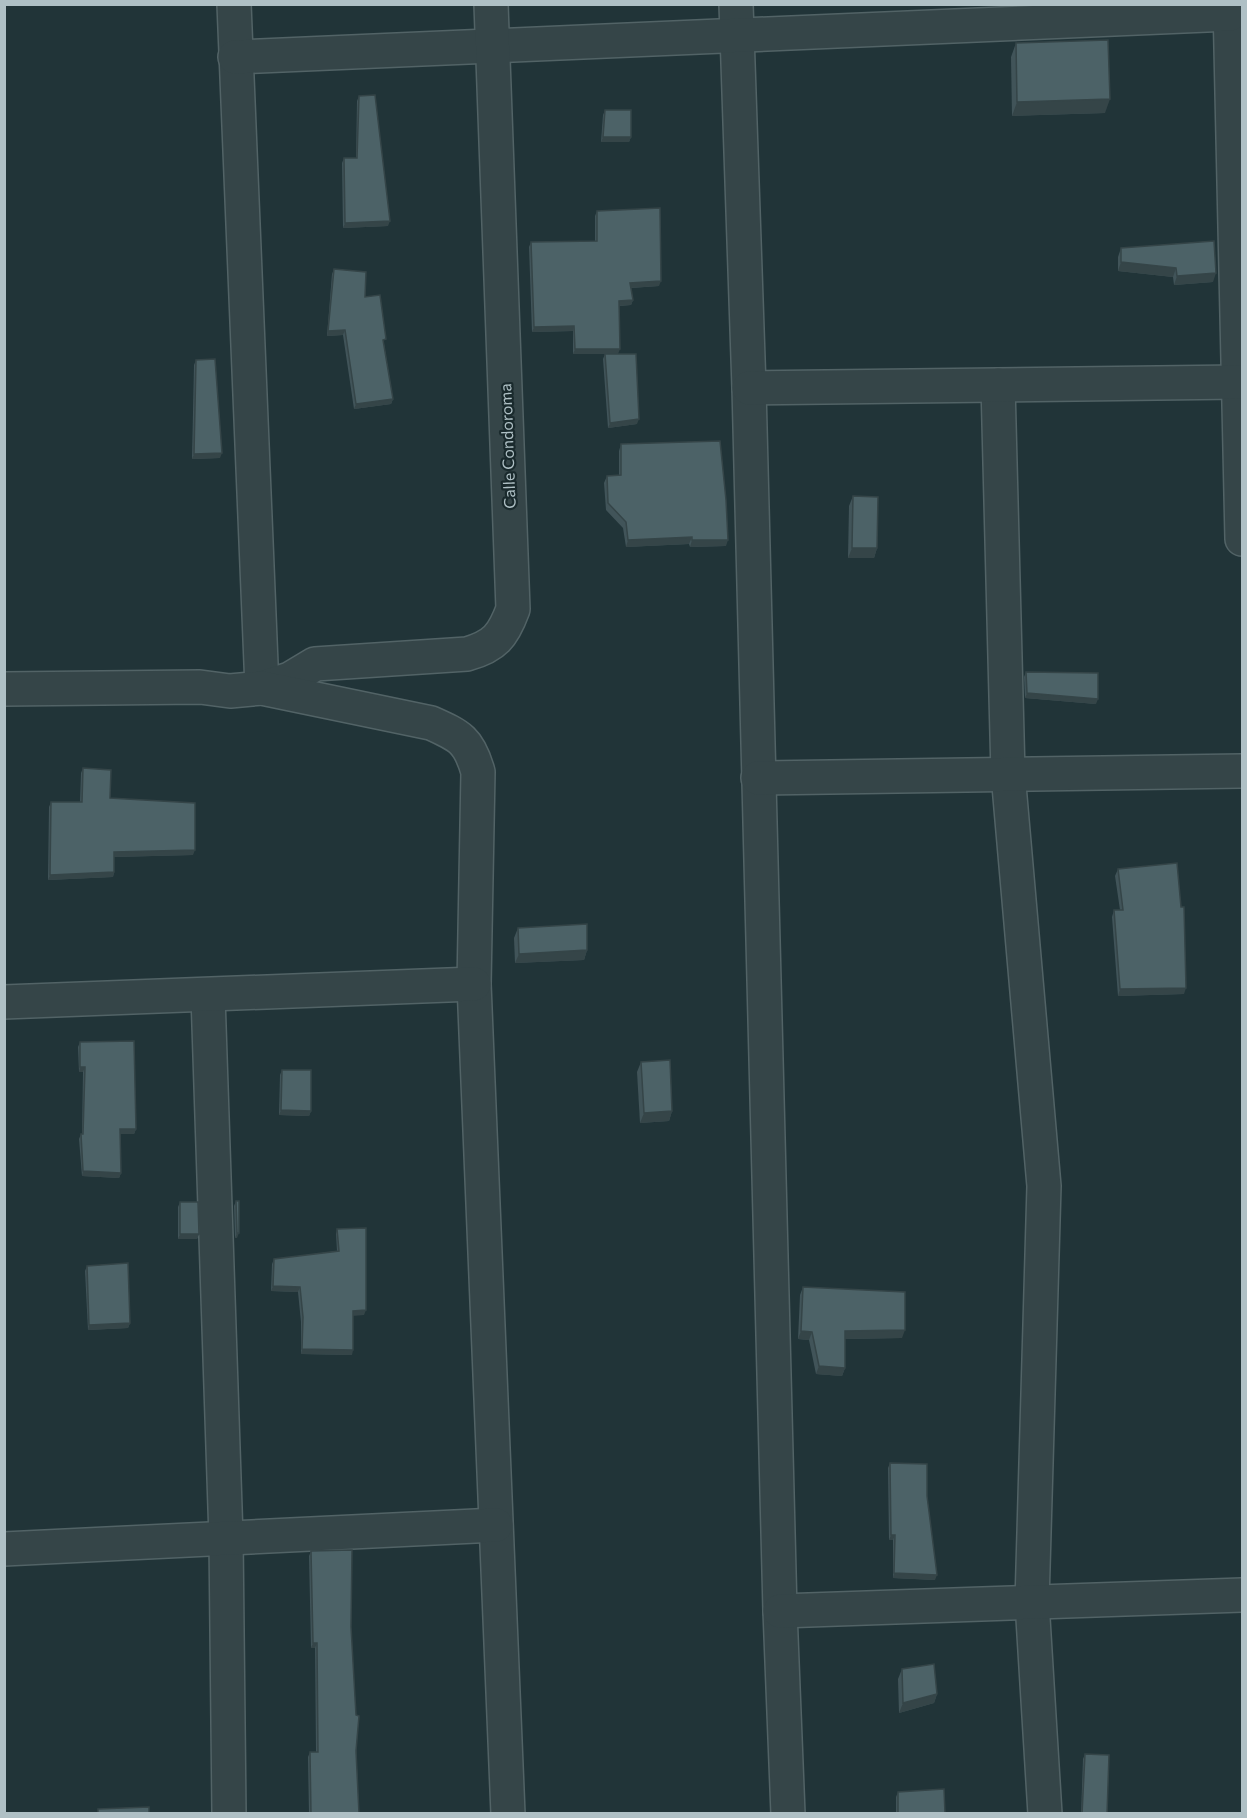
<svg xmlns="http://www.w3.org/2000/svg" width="1247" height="1818" viewBox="0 0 1247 1818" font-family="Commissioner,sans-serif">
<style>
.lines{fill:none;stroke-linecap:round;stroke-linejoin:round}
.street-casing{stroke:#526366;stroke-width:36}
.street{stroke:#354548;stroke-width:33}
.wall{fill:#415459}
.shaded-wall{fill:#354548}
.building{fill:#4c6267;stroke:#354548;stroke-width:1.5}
.labels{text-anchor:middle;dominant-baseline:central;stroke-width:4.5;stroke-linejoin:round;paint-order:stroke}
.street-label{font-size:16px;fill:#afc0c5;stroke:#1a2a2d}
</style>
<rect width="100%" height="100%" fill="#213438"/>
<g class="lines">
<g class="street-casing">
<g id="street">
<polyline points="234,4 262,688"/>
<polyline points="736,4 749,388 780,1611 788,1814"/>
<polyline points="1230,4 1242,539"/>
<polyline points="235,57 1230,14"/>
<polyline points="998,385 1008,774 1044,1186 1032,1602 1045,1814"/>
<polyline points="749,388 1239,382"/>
<path d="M 262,688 L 290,679 L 315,664 L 467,654 C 495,646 503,636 513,609 L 491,4"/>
<path d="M 4,689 L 200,687 L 230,691 L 262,688 L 431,723 C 460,736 469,740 478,772 L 474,984 L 508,1814"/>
<polyline points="758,778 1242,771"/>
<polyline points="208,996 226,1538 229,1814"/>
<polyline points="4,1002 474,984"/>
<polyline points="4,1549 496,1525"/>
<polyline points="780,1611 1242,1595"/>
</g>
</g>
<use href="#street" class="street"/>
</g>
<g class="wall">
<polygon points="1016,43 1105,113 1012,116 1011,57"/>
<polygon points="359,96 388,226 343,228 342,163 344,158 356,158 357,101"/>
<polygon points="605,110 631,137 629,142 601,142 603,115"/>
<polygon points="597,211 659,286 631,288 633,300 631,305 619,306 618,354 637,424 608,428 603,359 605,354 573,354 573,331 532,332 529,247 531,242 595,241 595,216"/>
<polygon points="1214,241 1213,282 1174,285 1173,277 1118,271 1118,257 1121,248"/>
<polygon points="334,269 365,297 384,344 393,399 391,404 354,409 343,335 327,336 332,274"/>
<polygon points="196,360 220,458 192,459 194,365"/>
<polygon points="621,444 726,546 690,547 689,544 626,547 623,528 606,510 604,483 607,476 619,475 619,451"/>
<polygon points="853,496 877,548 874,558 848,558 849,506"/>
<polygon points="1026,672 1096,704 1025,698 1024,677"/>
<polygon points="83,768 110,798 193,855 114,857 114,872 113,877 48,880 49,807 51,802 80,802 81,773"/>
<polygon points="1118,869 1184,994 1118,996 1112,917 1114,910 1120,910 1115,876"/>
<polygon points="518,928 587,950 584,960 515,963 514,938"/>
<polygon points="80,1042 136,1129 134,1134 120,1134 121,1173 119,1178 82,1176 79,1139 81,1134 82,1134 83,1072 79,1072 78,1047"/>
<polygon points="641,1062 672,1111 669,1121 640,1123 637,1072"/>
<polygon points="282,1070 311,1111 309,1116 279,1115 280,1075"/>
<polygon points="236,1201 237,1238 235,1238 234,1206"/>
<polygon points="180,1202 199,1234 197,1239 178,1239 178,1207"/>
<polygon points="337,1229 364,1315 353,1315 352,1355 301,1354 301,1322 298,1292 271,1291 272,1264 274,1259 337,1251 336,1234"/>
<polygon points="87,1266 130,1323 128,1328 88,1330 85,1271"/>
<polygon points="803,1287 902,1338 845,1339 845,1368 842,1376 816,1374 809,1340 798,1339 800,1295"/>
<polygon points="890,1463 927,1496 935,1580 893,1578 893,1540 889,1540 888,1468"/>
<polygon points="311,1551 351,1627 359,1814 309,1814 308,1757 310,1752 316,1752 315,1648 311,1648 309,1556"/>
<polygon points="902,1669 937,1694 934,1703 899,1713 898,1679"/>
<polygon points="1085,1754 1107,1814 1081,1814 1083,1759"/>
<polygon points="898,1792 945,1814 896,1814 896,1797"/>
</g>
<g class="shaded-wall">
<polygon points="1110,99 1105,113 1012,116 1017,102"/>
<polygon points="603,137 631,137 629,142 601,142"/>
<polygon points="390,221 388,226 343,228 345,223"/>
<polygon points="1121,262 1176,268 1173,277 1118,271"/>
<polygon points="1216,273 1213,282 1174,285 1177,276"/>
<polygon points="661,281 659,286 629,288 630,283"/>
<polygon points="633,300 631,305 617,306 619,301"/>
<polygon points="574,326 573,331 532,332 534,327"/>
<polygon points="345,330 343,335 327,336 328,331"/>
<polygon points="575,349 620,349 618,354 573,354"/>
<polygon points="393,399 391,404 354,409 356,404"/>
<polygon points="639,419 637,424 608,428 610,423"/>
<polygon points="222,453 220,458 192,459 194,454"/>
<polygon points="692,537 689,544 626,547 628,540"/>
<polygon points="692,540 728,540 726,546 690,547"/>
<polygon points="852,548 877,548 874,558 848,558"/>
<polygon points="1027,693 1098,699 1096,704 1025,698"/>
<polygon points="195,850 193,855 112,857 114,852"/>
<polygon points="114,872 113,877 48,880 50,875"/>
<polygon points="587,950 584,960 515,963 519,954"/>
<polygon points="1186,988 1184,994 1118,996 1120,989"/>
<polygon points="80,1067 85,1067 83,1072 79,1072"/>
<polygon points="281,1110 311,1111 309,1116 279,1115"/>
<polygon points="672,1111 669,1121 640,1123 644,1113"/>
<polygon points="120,1129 136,1129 134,1134 118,1134"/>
<polygon points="83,1171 121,1173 119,1178 82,1176"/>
<polygon points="237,1233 239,1233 237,1238 235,1238"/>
<polygon points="180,1234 199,1234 197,1239 178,1239"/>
<polygon points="273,1286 300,1287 298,1292 271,1291"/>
<polygon points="366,1310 364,1315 352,1316 353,1311"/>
<polygon points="130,1323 128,1328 88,1330 89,1325"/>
<polygon points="905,1330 902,1338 842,1339 845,1331"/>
<polygon points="801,1331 812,1332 809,1340 798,1339"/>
<polygon points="302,1349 353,1350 352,1355 301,1354"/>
<polygon points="819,1366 845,1368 842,1376 816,1374"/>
<polygon points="891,1535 895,1535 893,1540 889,1540"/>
<polygon points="894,1573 937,1575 935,1580 893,1578"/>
<polygon points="313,1643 317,1643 315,1648 311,1648"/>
<polygon points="937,1694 934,1703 899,1713 903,1703"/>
</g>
<g class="building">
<polygon points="1108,40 1110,99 1017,102 1016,43"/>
<polygon points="375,95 390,221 345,223 344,158 357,158 359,96"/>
<polygon points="605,110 631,110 631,137 603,137"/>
<polygon points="660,208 661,281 630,283 633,300 619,301 620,349 575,349 574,326 534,327 531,242 597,241 597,211"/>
<polygon points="1214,241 1216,273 1177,276 1176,268 1121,262 1121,248"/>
<polygon points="334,269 366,272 365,297 380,295 386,339 383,340 393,399 356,404 345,330 328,331"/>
<polygon points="605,354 636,354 639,419 610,423"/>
<polygon points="215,359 222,453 194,454 196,360"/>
<polygon points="720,441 726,500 728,540 692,540 692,537 628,540 626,522 608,503 607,476 621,475 621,444"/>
<polygon points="853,496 878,497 877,548 852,548"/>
<polygon points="1026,672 1098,673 1098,699 1027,693"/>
<polygon points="83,768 111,770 110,798 195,803 195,850 114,852 114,872 50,875 51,802 82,802"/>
<polygon points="1177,863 1181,907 1184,907 1186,988 1120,989 1114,910 1123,910 1118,869"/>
<polygon points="587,924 587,950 519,954 518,928"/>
<polygon points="134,1041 136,1129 120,1129 121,1173 83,1171 81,1134 83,1134 85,1067 80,1067 80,1042"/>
<polygon points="670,1060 672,1111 644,1113 641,1062"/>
<polygon points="282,1070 311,1070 311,1111 281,1110"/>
<polygon points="236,1201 239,1201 239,1233 237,1233"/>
<polygon points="180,1202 198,1202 199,1234 180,1234"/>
<polygon points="366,1228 366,1310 353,1311 353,1350 302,1349 303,1317 300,1287 273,1286 274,1259 339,1251 337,1229"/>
<polygon points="128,1263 130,1323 89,1325 87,1266"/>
<polygon points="803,1287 905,1292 905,1330 845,1331 845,1368 819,1366 812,1332 801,1331"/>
<polygon points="890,1463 927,1464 927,1496 937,1575 894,1573 895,1535 891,1535"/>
<polygon points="352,1550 351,1627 356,1715 359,1716 356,1751 359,1814 311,1814 310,1752 318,1752 317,1643 313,1643 311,1551"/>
<polygon points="934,1664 937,1694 903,1703 902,1669"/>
<polygon points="1085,1754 1109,1755 1107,1814 1082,1814"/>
<polygon points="944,1789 945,1814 898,1814 898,1792"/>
<polygon points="149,1807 149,1814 98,1814 98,1809"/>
</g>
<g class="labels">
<g class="street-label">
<text transform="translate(507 446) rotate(-92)">Calle Condoroma</text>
</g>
</g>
<rect width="1247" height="1818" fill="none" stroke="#afc0c5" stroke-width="12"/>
</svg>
